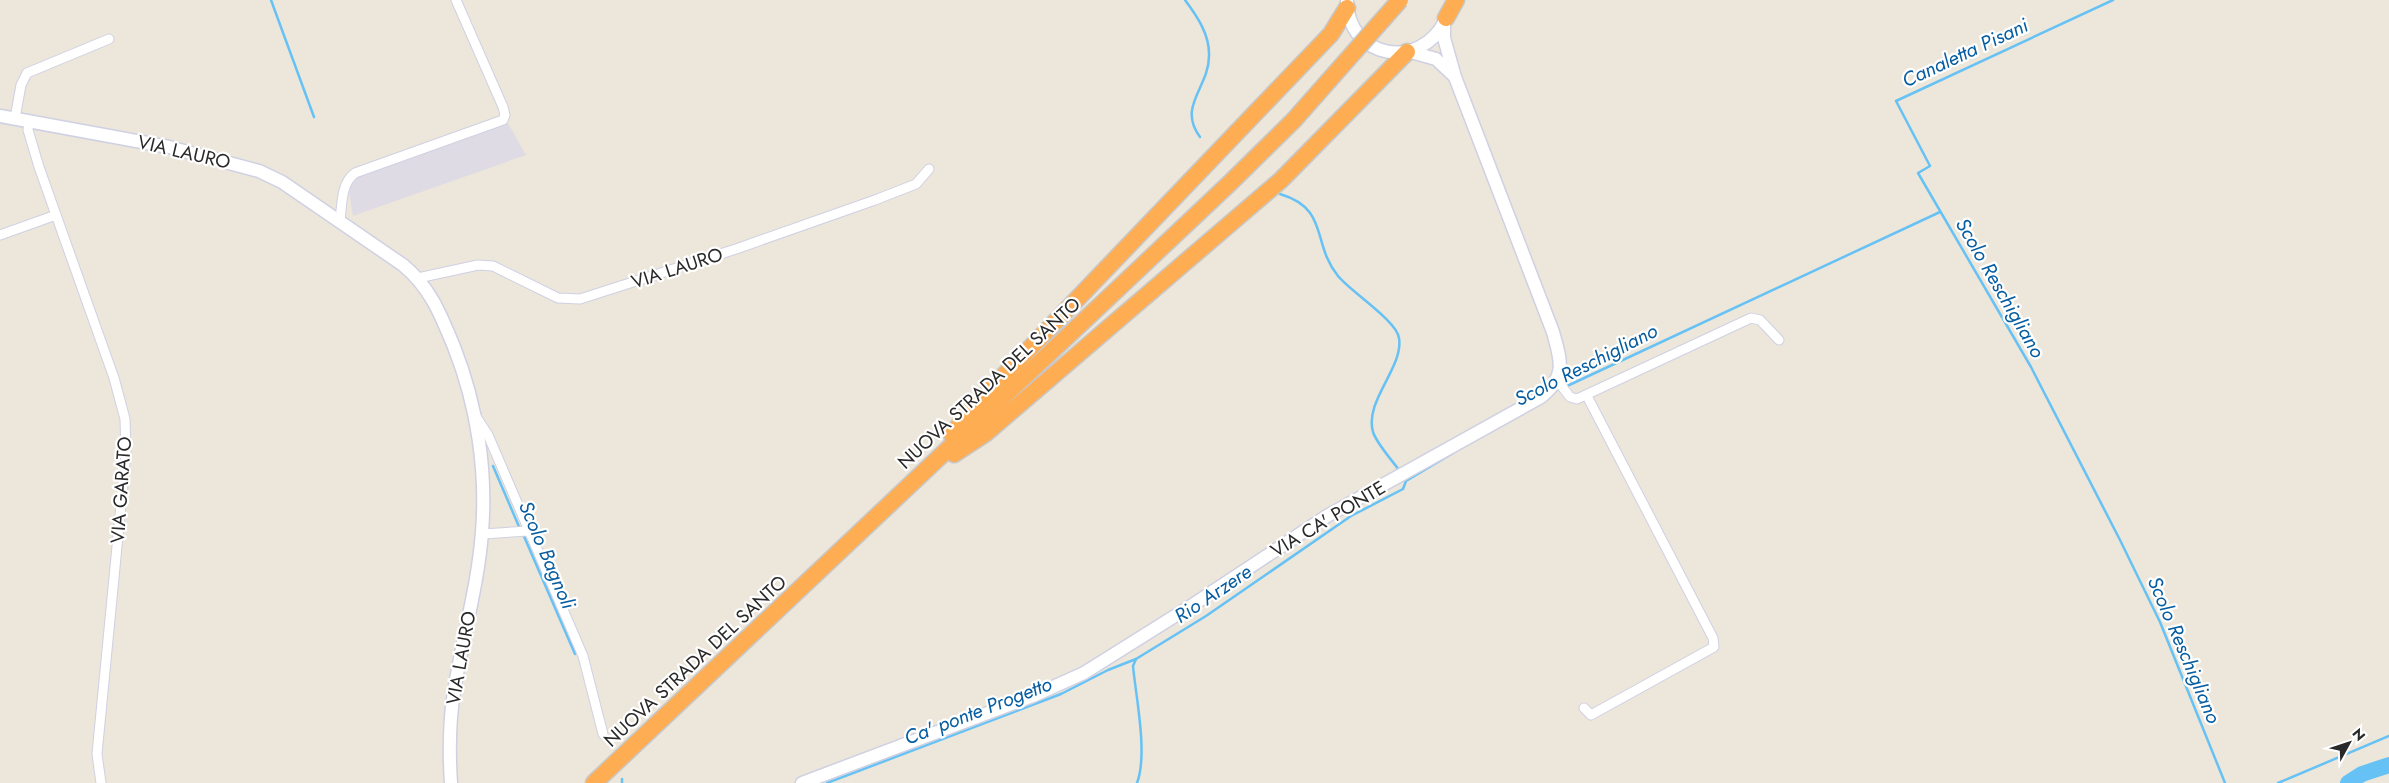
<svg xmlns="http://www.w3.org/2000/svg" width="2389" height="783" viewBox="0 0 2389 783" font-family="Jost,sans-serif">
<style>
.industrial{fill:#dfdbe4}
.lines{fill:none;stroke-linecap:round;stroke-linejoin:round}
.stream{stroke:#66c2f5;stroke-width:2.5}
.river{stroke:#66c2f5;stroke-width:16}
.street-casing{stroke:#cfd1e3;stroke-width:11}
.secondary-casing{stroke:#cfd1e3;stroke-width:15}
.highway-casing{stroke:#c7c7c7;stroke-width:19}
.street{stroke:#fff;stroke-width:9}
.secondary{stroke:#fff;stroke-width:12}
.highway{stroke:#ffad53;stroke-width:16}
.highway-bridge-casing{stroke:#c7c7c7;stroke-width:19;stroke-linecap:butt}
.highway-bridge{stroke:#ffad53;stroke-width:16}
.labels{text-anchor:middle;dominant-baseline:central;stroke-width:4.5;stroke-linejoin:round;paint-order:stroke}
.street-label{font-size:19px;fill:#292929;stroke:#fff}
.water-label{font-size:20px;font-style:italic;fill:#065da1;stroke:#fff}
</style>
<rect width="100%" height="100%" fill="#ede6da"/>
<polygon class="industrial" points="508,123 526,155 353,216 348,186 355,177"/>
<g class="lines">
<g class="stream">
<polyline points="271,0 314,117"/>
<path d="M 1185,0 C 1197,16 1210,35 1209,56 C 1209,88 1177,106 1200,137"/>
<polyline points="2113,0 1896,101 1930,166 1918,173 2031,367 2120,540 2160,622 2225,783"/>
<path d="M 1280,194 C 1330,209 1311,243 1338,276 C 1351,292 1397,321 1399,338 C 1404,367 1364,401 1373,432 C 1377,444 1391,459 1399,470"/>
<polyline points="1565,387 1940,212"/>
<polyline points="493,466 520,529"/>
<polyline points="523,534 575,654"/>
<polyline points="622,779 622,783"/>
<polyline points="827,783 1061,694 1108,670 1136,659"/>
<path d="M 1137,783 C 1148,754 1136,698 1133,666 L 1136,659 L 1206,616 L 1351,516 L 1403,489 L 1406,481 L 1453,453"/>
<polyline points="2278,783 2389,736"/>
</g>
<polyline class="river" points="2348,783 2362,774 2389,765"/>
<g class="street-casing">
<g id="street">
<polyline points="15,118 21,85 27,73 109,39"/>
<polyline points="29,121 28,130 39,167 114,378 125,419 126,453 97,754 101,783"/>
<path d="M 340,221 C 342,205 341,183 355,173 L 503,120 L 505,115 L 503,107 L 456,0"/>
<polyline points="0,235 56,215"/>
<polyline points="418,278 478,265 493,266 558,298 580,299 736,249 875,200 916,184 929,169"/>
<polyline points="1557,380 1570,397 1577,399 1751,318 1760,320 1779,340"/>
<polyline points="475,415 488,435 583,656 603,734"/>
<polyline points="482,534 528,531"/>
<polyline points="1584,708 1591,715 1714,647 1713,638 1587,396"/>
</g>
</g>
<g class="secondary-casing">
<g id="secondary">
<path d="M 1347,2 C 1349,59 1420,71 1445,21"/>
<polyline points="1411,52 1436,59 1453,75"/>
<path d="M 0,116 L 169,147 L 259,171 L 282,182 L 403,265 C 430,287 441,315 454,347 C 477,405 487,470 482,532 C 478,586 462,639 454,692 C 449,723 449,753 451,783"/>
<path d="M 802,783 L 1033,696 L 1084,673 L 1194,604 L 1327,516 L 1541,397 C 1567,376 1561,361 1553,332 L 1455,77 L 1444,38 L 1444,23"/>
</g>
</g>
<g class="highway-casing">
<g id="highway">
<polyline points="1446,18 1456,0"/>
<polyline points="952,435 968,413 1331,34 1347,8"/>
<polyline points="954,454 986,433 1281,180 1407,52"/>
<polyline points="594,783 1231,182 1294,120"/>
</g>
</g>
<use href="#street" class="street"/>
<use href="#secondary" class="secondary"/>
<use href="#highway" class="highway"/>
<g class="highway-bridge-casing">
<polyline id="highway-bridge" points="1294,120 1400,0"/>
</g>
<use href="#highway-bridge" class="highway-bridge"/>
</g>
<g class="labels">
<g class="street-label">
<text transform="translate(184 152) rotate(13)">VIA LAURO</text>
<text transform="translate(677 268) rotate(-18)">VIA LAURO</text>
<text transform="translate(989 383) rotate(-43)">NUOVA STRADA DEL SANTO</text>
<text transform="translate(121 490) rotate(-86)">VIA GARATO</text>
<text transform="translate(1328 519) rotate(-31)">VIA CA' PONTE</text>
<text transform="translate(461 658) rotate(-80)">VIA LAURO</text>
<text transform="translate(695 661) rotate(-43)">NUOVA STRADA DEL SANTO</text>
</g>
<g class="water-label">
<text transform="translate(1965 53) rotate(-25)">Canaletta Pisani</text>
<text transform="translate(2000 288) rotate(60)">Scolo Reschigliano</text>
<text transform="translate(1586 365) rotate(-27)">Scolo Reschigliano</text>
<text transform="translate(547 555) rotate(67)">Scolo Bagnoli</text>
<text transform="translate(1213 594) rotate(-34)">Rio Arzere</text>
<text transform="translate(2184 650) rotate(67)">Scolo Reschigliano</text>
<text transform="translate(978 711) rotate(-21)">Ca' ponte Progetto</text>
</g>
</g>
<g transform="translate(2349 743) rotate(50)" stroke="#ffffff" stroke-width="4" paint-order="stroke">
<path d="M0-4L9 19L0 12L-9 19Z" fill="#292929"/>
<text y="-8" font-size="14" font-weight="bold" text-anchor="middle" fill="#292929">N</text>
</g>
</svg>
